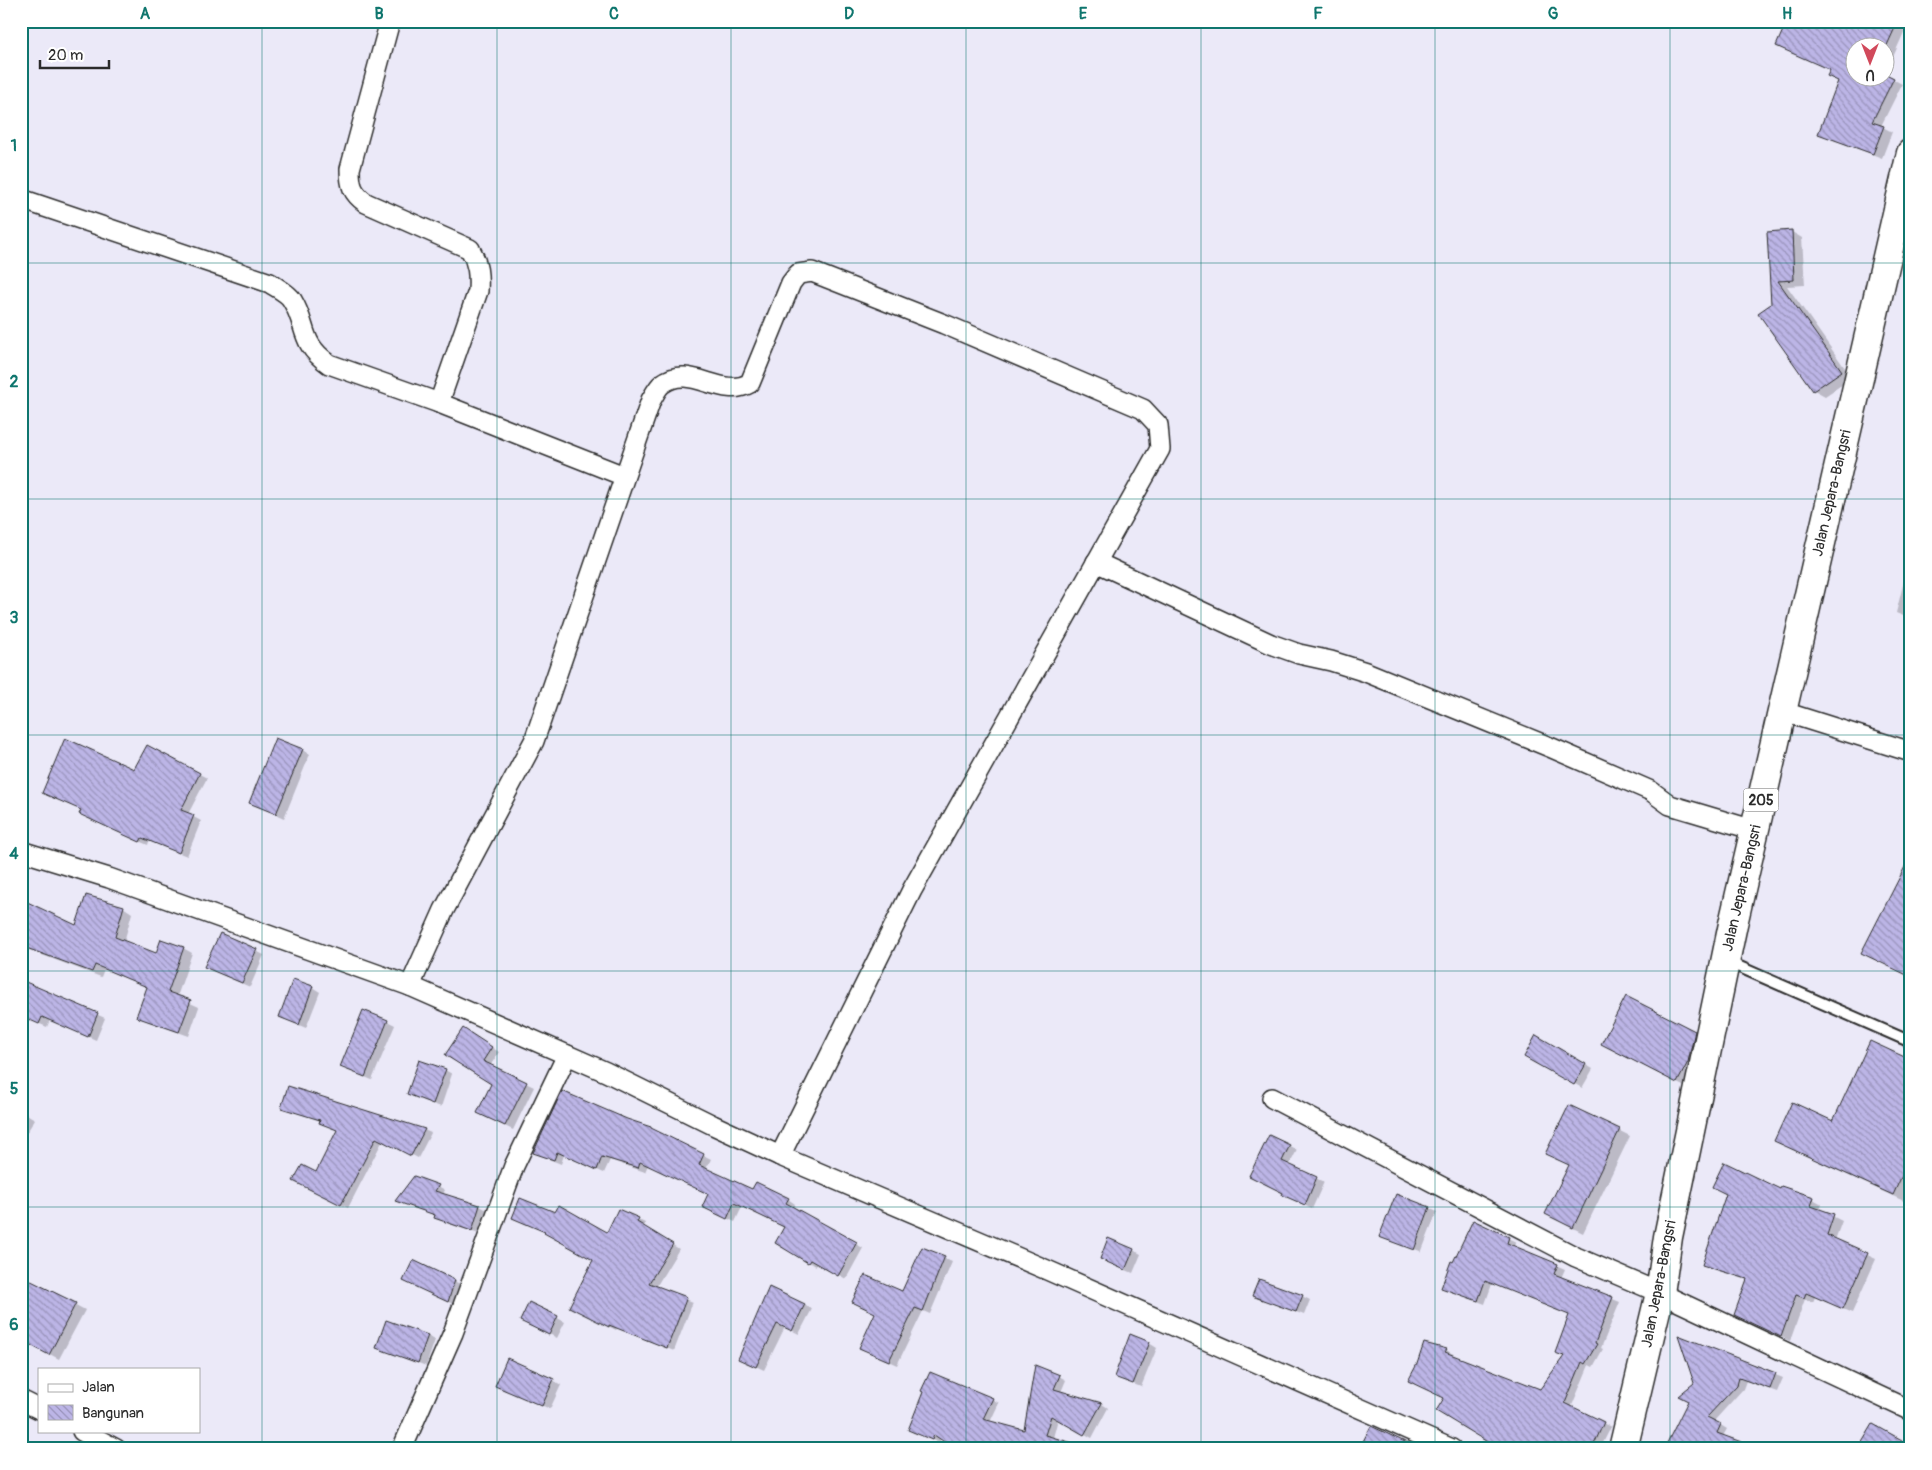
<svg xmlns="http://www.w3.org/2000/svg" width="1932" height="1470" viewBox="0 0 1932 1470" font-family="Pangolin,sans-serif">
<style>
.shadow{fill:#0003;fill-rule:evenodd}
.building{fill:url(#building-back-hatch);stroke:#2b2b2b}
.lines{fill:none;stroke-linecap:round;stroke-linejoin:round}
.service-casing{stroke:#2b2b2b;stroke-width:14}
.minor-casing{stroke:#2b2b2b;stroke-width:22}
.primary-casing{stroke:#2b2b2b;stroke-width:31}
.service{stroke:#fff;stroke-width:10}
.minor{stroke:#fff;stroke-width:19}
.primary{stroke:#fff;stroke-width:28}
.grid{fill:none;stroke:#0f766e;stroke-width:1;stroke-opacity:0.55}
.labels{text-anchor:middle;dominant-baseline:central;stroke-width:5;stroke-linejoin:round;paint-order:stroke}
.shield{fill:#fff;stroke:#6b6b6b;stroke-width:1}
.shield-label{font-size:14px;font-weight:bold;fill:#2b2b2b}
.street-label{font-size:15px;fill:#2b2b2b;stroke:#fff}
.neatline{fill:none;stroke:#0f766e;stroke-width:2}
.grid-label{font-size:16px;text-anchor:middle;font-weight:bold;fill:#0f766e}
</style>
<defs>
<pattern id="building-back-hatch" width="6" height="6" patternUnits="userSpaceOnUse" patternTransform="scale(1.25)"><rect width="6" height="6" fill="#bcb5e6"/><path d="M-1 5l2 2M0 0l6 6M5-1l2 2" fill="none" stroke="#9993bb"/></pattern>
</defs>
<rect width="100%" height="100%" fill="#ebe9f8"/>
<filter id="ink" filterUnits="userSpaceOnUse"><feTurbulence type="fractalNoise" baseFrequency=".02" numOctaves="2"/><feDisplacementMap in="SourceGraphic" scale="10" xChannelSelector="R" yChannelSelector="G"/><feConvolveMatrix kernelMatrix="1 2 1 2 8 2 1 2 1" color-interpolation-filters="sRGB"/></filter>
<g filter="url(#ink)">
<g class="shadow">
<path d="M 1789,21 L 1909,21 L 1885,75 L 1902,84 L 1881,126 L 1892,132 L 1882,158 L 1829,138 L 1820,133 L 1839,81 ZM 1854,48 L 1884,48 L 1884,78 L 1854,78 Z"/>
<polygon points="1792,232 1802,238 1805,285 1787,286 1852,378 1825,396 1814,390 1760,313 1772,305 1768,233"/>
<polygon points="1911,553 1911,619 1896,613"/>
<polygon points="147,747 207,778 188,814 201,821 187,856 149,841 148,845 129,837 83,810 44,793 134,771"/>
<polygon points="302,750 310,754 284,818 250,803"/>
<polygon points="21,900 77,927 123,907 132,913 124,942 157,955 183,948 192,953 177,997 199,1007 189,1036 147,1021 138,1016 148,987 104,969 101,977 21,947"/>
<polygon points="220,934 264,955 250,987 213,971"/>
<polygon points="21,981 105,1018 96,1040 50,1020 47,1027 21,1016"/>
<polygon points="312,987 320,992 306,1028 280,1017"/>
<polygon points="387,1021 395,1025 372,1080 341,1067"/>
<polygon points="463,1030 499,1052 490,1066 534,1087 513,1130 486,1117 493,1083"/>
<polygon points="1694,1032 1706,1039 1689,1089 1614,1051"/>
<polygon points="1537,1037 1593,1069 1582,1088 1526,1056"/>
<polygon points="1911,1061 1911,1198 1908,1203 1791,1149 1776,1140 1833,1123"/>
<polygon points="445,1070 452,1074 441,1107 416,1098"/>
<polygon points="563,1093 703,1155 711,1159 706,1169 752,1191 788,1199 795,1204 793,1208 863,1248 846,1279 818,1263 816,1266 776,1243 785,1228 742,1207 735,1222 711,1211 709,1194 648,1165 645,1172 610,1160 604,1173 564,1155 561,1164 534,1153"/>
<polygon points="1569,1106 1630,1136 1583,1233 1557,1220 1570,1166 1547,1154"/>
<polygon points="283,1107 424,1130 431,1133 418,1158 383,1140 348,1208 301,1184 317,1174 338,1130 321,1121"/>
<polygon points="21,1111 35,1119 21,1142"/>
<polygon points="1270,1136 1297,1150 1289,1166 1324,1182 1312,1209 1291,1199"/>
<polygon points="438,1186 445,1190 443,1194 480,1206 487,1210 479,1234 443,1222 436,1216 396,1200"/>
<polygon points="1780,1190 1813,1199 1822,1204 1820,1210 1842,1221 1835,1240 1876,1259 1852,1313 1815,1297 1813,1302 1805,1299 1790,1341 1735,1315 1748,1280 1712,1269 1704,1264"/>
<polygon points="1429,1208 1437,1212 1421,1253 1420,1251 1381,1237"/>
<polygon points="618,1210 645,1223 644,1227 679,1249 656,1287 693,1302 674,1351 617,1328 616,1330 578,1310"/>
<polygon points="1474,1222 1516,1242 1513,1247 1565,1269 1561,1278 1620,1302 1601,1348 1603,1349 1593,1367 1589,1365 1571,1408 1611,1427 1600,1449 1501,1449 1445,1398 1418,1365 1446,1350 1453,1354 1452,1356 1541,1390 1564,1357 1557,1353 1570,1315 1492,1284 1485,1304 1442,1288"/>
<polygon points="922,1248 952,1262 930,1314 923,1311 897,1365 868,1352 903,1293"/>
<polygon points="1133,1250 1141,1254 1133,1273 1109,1263"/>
<polygon points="21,1276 85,1310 59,1359 21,1339"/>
<polygon points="454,1281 462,1285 455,1305 412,1285"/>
<polygon points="770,1288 812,1309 799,1334 785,1327 764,1370 747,1362 759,1314 758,1313"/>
<polygon points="1254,1296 1302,1296 1310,1300 1304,1315"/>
<polygon points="530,1304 565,1322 557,1338 529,1324"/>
<polygon points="428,1336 435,1340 426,1366 378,1347"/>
<polygon points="1680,1337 1783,1378 1777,1392 1746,1381 1743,1389 1714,1421 1727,1429 1723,1436 1751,1449 1664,1449 1667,1442 1669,1443 1690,1401 1695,1383"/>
<polygon points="1149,1343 1157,1348 1141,1387 1123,1380"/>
<polygon points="1059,1376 1066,1380 1061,1392 1102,1404 1108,1408 1092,1438 1058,1419 1050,1449 941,1438 939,1443 909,1430 992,1399 999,1403 990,1422 1025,1431"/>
<polygon points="553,1380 561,1385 550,1409 504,1389"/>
</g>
<g class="building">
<polygon points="1787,21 1898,21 1884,52 1884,48 1854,48 1854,78 1884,78 1884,73 1894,78 1872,122 1884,126 1873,154 1818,134 1838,81 1827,76 1830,70 1776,46"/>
<polygon points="1792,230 1794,280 1778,281 1842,371 1813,391 1758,313 1771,304 1767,232"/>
<polygon points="65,738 134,769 147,745 200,773 181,810 194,815 179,853 142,838 140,842 120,833 79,814 81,810 42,793"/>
<polygon points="275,738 303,749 276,814 249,803"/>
<polygon points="1911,855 1911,977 1861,953"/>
<polygon points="86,895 124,906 115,937 156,953 161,939 184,947 168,992 191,1000 179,1032 136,1017 147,987 95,965 92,972 21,946 21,899 76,925"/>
<polygon points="220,933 257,949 242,983 204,967"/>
<polygon points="293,979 313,986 299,1025 279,1017"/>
<polygon points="21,980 98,1013 88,1037 42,1017 39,1024 21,1016"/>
<polygon points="1626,996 1695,1031 1688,1062 1677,1083 1601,1044"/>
<polygon points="363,1010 388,1020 365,1077 340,1067"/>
<polygon points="463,1028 492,1047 483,1061 527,1082 505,1126 477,1113 491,1084 445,1055"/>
<polygon points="1536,1035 1586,1064 1574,1085 1524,1057"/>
<polygon points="1870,1041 1911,1060 1911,1156 1893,1195 1774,1141 1792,1102 1833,1121"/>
<polygon points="419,1060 446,1069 433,1104 407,1094"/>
<polygon points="288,1086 425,1129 411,1156 376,1138 341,1205 293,1181 302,1165 316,1172 337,1130 319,1123 320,1120 281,1108"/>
<polygon points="562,1091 627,1119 651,1127 651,1128 704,1154 699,1165 752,1189 756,1182 789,1198 786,1203 857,1242 838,1276 810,1260 808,1263 775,1243 784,1227 734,1203 727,1219 702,1207 708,1194 640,1162 638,1168 602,1157 597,1170 557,1152 554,1160 533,1153"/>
<polygon points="1569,1105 1620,1129 1573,1228 1545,1214 1569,1165 1545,1154"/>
<polygon points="1269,1135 1290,1145 1282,1161 1317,1177 1305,1205 1282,1195 1283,1193 1249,1176"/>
<polygon points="1724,1162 1780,1189 1781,1186 1814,1197 1811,1206 1834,1214 1827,1235 1868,1253 1843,1309 1806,1293 1804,1298 1796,1295 1781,1337 1734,1315 1747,1279 1702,1265 1726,1194 1712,1187"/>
<polygon points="414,1176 439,1185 435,1191 480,1205 472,1231 434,1218 435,1215 395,1201"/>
<polygon points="1396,1194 1430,1207 1414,1250 1379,1237"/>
<polygon points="520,1198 555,1212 559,1205 607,1232 618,1209 639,1218 637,1222 673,1244 649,1283 687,1297 667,1348 609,1325 609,1327 569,1307 593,1260 544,1233 545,1232 512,1218"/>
<polygon points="1473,1220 1509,1237 1507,1243 1558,1264 1554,1274 1613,1297 1595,1343 1597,1344 1585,1364 1582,1362 1565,1403 1604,1422 1592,1449 1499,1449 1436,1411 1444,1398 1408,1381 1417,1364 1424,1343 1447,1349 1445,1352 1540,1389 1564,1356 1555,1353 1569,1315 1485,1281 1478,1301 1441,1288 1451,1261 1453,1262"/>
<polygon points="1108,1238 1134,1249 1125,1270 1100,1259"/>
<polygon points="922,1247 945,1256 923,1311 915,1308 889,1361 859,1348 875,1313 852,1302 865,1275 902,1291"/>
<polygon points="413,1260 455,1280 448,1302 403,1281"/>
<polygon points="21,1276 76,1303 49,1355 21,1340"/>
<polygon points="1259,1279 1303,1295 1296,1312 1252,1296"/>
<polygon points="769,1287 805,1304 792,1331 777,1324 756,1367 738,1359"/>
<polygon points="529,1302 558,1316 549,1335 520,1321"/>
<polygon points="386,1320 428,1335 418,1363 376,1348"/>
<polygon points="1130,1334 1150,1342 1133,1384 1114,1377"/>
<polygon points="1678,1335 1776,1373 1770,1389 1739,1378 1737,1385 1707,1417 1721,1424 1717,1433 1755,1447 1755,1449 1664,1449 1688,1401 1678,1396 1694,1383"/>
<polygon points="507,1358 554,1379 542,1406 495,1386"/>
<polygon points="1035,1365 1060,1375 1054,1389 1102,1403 1084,1435 1051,1416 1045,1435 1073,1443 1072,1449 955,1449 934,1435 932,1440 908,1430 923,1392 921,1391 930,1372 993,1398 983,1419 1024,1430"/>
<polygon points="1873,1424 1911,1445 1911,1449 1858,1449"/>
<polygon points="1371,1426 1420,1449 1359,1449"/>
</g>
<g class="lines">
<g class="service-casing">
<polyline id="service" points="1726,961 1911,1042"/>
</g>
<g class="minor-casing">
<g id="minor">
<path d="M 390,21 L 350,169 C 350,185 352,193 366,203 L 470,249 C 478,263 479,275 478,291 L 439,403"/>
<path d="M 21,199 L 270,283 C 277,288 288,293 292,300 C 308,326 299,343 329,364 L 439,403 L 624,476"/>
<polyline points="1096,562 1271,644 1299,654 1331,661 1366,672 1552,748 1651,791 1670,805 1754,830"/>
<polyline points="1781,711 1911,752"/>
<polyline points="21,851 109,878 410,986 606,1072 713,1125 780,1156 1047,1270 1452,1449"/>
<path d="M 410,986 L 444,910 L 534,741 L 651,400 C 654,395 658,387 662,384 C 690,362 721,400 750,383 L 791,283 L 798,274 L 812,272 L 944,324 L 1143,409 L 1158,425 L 1160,449 L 912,890 L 780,1156"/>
<polyline points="1272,1098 1576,1257 1660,1293 1911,1411"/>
<polyline points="21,1400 39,1409"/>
<polyline points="82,1431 116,1449"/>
<polyline points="402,1449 453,1333 514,1166 567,1055"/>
</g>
</g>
<g class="primary-casing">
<polyline id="primary" points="1623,1449 1660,1293 1668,1237 1733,924 1911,153"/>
</g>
<use href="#service" class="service"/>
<use href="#minor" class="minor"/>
<use href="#primary" class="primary"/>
</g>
</g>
<path class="grid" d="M 262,21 L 262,1449M 497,21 L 497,1449M 731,21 L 731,1449M 966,21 L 966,1449M 1201,21 L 1201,1449M 1435,21 L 1435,1449M 1670,21 L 1670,1449M 21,263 L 1911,263M 21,499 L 1911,499M 21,735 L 1911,735M 21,971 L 1911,971M 21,1207 L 1911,1207"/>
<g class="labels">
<rect class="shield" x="1743.5" y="788.5" width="35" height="23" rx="4"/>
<g class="shield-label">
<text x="1761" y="800">205</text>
</g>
<g class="street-label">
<text transform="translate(1832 493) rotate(-77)">Jalan Jepara-Bangsri</text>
<text transform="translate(1742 888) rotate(-77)">Jalan Jepara-Bangsri</text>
<text transform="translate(1659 1284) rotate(-79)">Jalan Jepara-Bangsri</text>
</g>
</g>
<rect width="1932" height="1470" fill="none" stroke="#fff" stroke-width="55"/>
<rect x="38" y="1368" width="162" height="65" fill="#ffffff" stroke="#aaaaaa"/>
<rect x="48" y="1384" width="25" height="8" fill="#ffffff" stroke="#aaaaaa"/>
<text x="82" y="1392" font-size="15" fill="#2b2b2b">Jalan</text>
<rect x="48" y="1405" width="25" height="15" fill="url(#building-back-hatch)" stroke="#aaaaaa"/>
<text x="82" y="1418" font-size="15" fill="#2b2b2b">Bangunan</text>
<g transform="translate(1870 62) rotate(180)"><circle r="24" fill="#ffffff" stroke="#aaaaaa"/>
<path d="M0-4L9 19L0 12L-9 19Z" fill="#d1495b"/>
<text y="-8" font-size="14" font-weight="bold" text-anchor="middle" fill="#2b2b2b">U</text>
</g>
<path d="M40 60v8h69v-8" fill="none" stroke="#2b2b2b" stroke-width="2.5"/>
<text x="48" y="60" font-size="15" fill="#2b2b2b" stroke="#ffffff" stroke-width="4" paint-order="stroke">20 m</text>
<rect x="28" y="28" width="1876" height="1414" class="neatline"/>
<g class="grid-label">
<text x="145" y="19">A</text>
<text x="379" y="19">B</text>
<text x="614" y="19">C</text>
<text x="849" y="19">D</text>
<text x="1083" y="19">E</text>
<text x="1318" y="19">F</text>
<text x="1553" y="19">G</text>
<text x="1787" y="19">H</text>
<text x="14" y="151">1</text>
<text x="14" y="387">2</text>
<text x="14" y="623">3</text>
<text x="14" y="859">4</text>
<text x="14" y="1094">5</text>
<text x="14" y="1330">6</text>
</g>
</svg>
